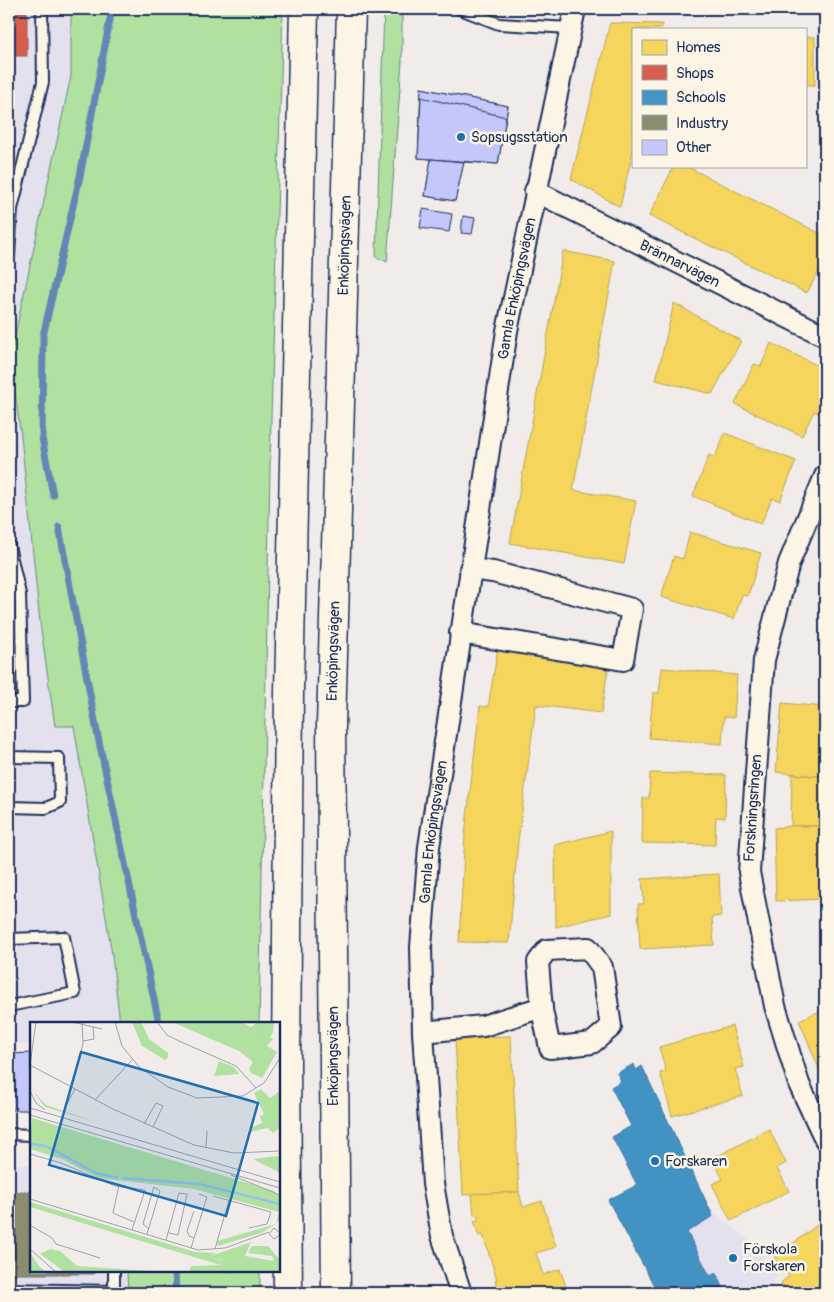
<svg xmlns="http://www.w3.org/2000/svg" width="834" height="1302" viewBox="0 0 834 1302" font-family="Pangolin,sans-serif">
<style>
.built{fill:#e4e1ee}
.grass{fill:#b1e1a1;stroke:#668880}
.homes{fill:#f6d55c;stroke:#b4a35d}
.shops{fill:#d6604d;stroke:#9e5152}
.schools{fill:#4393c3;stroke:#3775a5}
.industry{fill:#8c8c6e;stroke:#6a7069}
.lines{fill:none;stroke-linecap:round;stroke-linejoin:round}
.stream{stroke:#6487b4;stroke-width:7}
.building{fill:#c4c7f9;stroke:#1b2f5e}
.service-casing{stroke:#1b2f5e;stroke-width:14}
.minor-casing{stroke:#1b2f5e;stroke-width:24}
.secondary-casing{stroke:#1b2f5e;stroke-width:31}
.service{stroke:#fcf5e5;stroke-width:10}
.minor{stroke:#fcf5e5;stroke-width:20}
.secondary{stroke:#fcf5e5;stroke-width:28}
.poi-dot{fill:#1f6fb2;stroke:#fcf5e5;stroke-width:2}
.labels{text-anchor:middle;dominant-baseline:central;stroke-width:5;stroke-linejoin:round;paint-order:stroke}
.poi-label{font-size:15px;fill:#1b2f5e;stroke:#fcf5e5;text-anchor:start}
.street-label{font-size:15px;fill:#1b2f5e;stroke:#fcf5e5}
.inset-river{fill:none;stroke:#94c2ee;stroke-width:2.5}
.inset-road{fill:none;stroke:#9ba0b1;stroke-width:1}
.view{fill:#1f6fb2;fill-opacity:0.15;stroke:#1f6fb2;stroke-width:2.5}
.inset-edge{fill:none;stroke:#1b2f5e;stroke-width:2.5}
</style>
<rect width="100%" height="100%" fill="#f1ece9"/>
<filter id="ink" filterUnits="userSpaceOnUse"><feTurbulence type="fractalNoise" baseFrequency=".02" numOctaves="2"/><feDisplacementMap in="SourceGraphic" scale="10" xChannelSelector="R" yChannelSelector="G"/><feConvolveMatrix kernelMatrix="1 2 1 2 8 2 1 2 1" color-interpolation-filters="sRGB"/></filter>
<g filter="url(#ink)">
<g class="built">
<polygon points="9,9 71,9 71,76 10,358 21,436 40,623 55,726 74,726 111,948 120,1023 31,1023 31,1045 9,1044"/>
<polygon points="9,1164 31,1164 31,1271 127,1271 128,1293 9,1293"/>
<polygon points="716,1214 753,1243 777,1273 772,1288 776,1293 726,1293 716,1273 710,1276 687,1232"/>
</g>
<g class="grass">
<polygon points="71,9 283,9 271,418 259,1023 120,1023 111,948 74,726 55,726 40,623 21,436 10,358 71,76"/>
<polygon points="384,9 402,9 402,61 387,262 376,257"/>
<polygon points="127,1271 260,1271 260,1293 128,1293"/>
</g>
<g class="homes">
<polygon points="610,23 662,24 661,29 633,29 633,151 620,207 571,179"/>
<rect x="805" y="37" width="10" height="48"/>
<polygon points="674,166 686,166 825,236 825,260 807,293 649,216"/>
<polygon points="563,251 615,261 573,490 636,501 624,564 510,543"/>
<polygon points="674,303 741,341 712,394 656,380"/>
<polygon points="771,343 825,369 825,408 822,415 814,411 802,436 735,404 754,364 761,366"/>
<polygon points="725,433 796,461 780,501 772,498 761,524 693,496 709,455 715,457"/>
<polygon points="690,532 761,553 748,596 742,595 734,619 661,597 674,556 683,559"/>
<polygon points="499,642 609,663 601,713 536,705 518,841 509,943 459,942 465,834 480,706 488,707"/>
<polygon points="662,668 737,675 734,718 724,717 722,744 649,738 653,693 659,693"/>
<polygon points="782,703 825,707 825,777 776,772"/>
<polygon points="650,773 726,775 725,818 716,817 715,845 642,843 643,798 649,798"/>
<polygon points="792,774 825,777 825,826 791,826"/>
<polygon points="791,826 825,826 825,899 776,901 774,828"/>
<polygon points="611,831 611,914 556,927 555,845"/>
<polygon points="719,874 721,916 712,917 714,945 640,949 638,904 644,904 642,879"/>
<polygon points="825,1009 825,1083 799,1020"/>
<polygon points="732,1026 744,1067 735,1069 743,1096 672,1116 660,1073 666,1071 659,1047"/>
<polygon points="511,1036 519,1192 463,1195 455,1038"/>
<polygon points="769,1129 786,1163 777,1168 789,1191 731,1221 712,1184 723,1179 712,1159"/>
<polygon points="519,1192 523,1207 542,1201 556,1247 536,1253 543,1275 560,1269 568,1293 499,1293 495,1280 497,1280 483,1235 479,1236 474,1221 478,1220 478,1216 474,1215 472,1194"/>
<polygon points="825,1219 825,1293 789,1293 781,1283 789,1276 774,1258"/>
</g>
<rect class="shops" x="9" y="9" width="18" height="47"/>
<polygon class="schools" points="634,1064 636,1070 642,1066 713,1216 687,1232 710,1276 716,1273 726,1293 658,1293 608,1200 637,1185 612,1137 631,1126 611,1087 621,1081 617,1073"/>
<polygon class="industry" points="31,1191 31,1271 94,1271 94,1274 9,1274 9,1192"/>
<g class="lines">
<g class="stream">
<polyline points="53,495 42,438 43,336 80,176 112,9"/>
<polyline points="59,527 97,732 159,1023"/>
<polyline points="175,1271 176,1293"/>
</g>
</g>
<g class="building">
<polygon points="421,88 508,106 506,117 421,97"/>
<polygon points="421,88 508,106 498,164 464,162 455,201 425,196 431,159 418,158"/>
<polygon points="421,97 506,117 498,164 418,158"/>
<polygon points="431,159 464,162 455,201 425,196"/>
<polygon points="423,209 452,214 449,232 420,228"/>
<polygon points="463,216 475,218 472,234 461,233"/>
<polygon points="31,1053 31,1110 9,1110 9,1054"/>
</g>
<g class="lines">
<g class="service-casing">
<g id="service">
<polyline points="460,9 499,24 571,28"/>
<polyline points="9,254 12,209 43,82 42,9"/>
<polyline points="9,546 20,594 23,702 9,702"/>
<polyline points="9,757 59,758 60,802 46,808 9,807"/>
<polyline points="9,939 64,937 75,993 9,1006"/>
<polyline points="9,1134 31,1135"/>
<polyline points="114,1271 114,1293"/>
<polyline points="9,1289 114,1291"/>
</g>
</g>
<g class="minor-casing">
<g id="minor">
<path id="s1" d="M 535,191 L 825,336"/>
<polyline points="825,476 789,563 764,660 749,872 775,1006 799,1084 825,1139"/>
<polyline points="460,633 623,660 632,609 493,572 470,569"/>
<polygon points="588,948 602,967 611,1027 592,1043 550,1048 542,1010 538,962 547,950"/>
<polyline points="423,1032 483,1026 542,1007"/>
<path id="s2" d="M 461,1293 L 442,1236 L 433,1184 L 423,1032 L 421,947 L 429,847 L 507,331 L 575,9"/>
</g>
</g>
<g class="secondary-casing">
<g id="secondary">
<polyline points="288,1293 286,1064 289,692 304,9"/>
<path id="s3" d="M 336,1293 L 331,726 L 351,9"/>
</g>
</g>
<use href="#service" class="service"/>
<use href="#minor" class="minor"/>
<use href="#secondary" class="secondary"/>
</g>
</g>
<g class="poi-dot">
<circle cx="461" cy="137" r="5"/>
<circle cx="655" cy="1161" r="5"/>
<circle cx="733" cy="1258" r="5"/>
</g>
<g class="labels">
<g class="poi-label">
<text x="471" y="137">Sopsugsstation</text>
<text x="665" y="1161">Forskaren</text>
<text x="743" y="1249">Förskola<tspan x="743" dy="17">Forskaren</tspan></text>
</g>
<g class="street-label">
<text stroke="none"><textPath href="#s3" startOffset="1048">Enköpingsvägen</textPath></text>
<text stroke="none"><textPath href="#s1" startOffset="162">Brännarvägen</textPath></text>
<text stroke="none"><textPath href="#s2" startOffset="1016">Gamla Enköpingsvägen</textPath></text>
<text stroke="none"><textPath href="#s3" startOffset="642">Enköpingsvägen</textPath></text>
<text transform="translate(753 808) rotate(-86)">Forskningsringen</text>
<text stroke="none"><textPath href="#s2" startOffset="466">Gamla Enköpingsvägen</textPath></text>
<text transform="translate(333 1056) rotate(-90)">Enköpingsvägen</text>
</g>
</g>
<g transform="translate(30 1022)">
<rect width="250" height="250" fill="#f1ece9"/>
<path d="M 2,68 L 16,83 L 69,101 L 15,85 ZM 2,96 L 244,169 L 250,175 L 249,197 L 246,202 L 231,211 L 188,224 L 187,219 L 246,202 L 249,190 L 164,167 L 68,156 L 32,137 L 0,127 ZM 0,180 L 165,230 L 186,231 L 179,235 L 194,239 L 190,243 L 0,185 Z" fill="#b1e1a1"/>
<path d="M 102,0 L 111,0 L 119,17 L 138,31 L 138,35 L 135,38 L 112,24 ZM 211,0 L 219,7 L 227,0 L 244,0 L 243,10 L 237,22 ZM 189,39 L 204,45 L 209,52 L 184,54 ZM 247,134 L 250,135 L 250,151 L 223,137 ZM 221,220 L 215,234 L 244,239 L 242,234 L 218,231 L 222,224 L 238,224 L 250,238 L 250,250 L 159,250 L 161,244 L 191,243 L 193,238 L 178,235 ZM 20,227 L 30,229 L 47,244 L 137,250 L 35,250 L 10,232 ZM 0,231 L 9,244 L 16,250 L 0,250 Z" fill="#b1e1a1"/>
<path d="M 142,0 L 212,0 L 243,17 L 237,24 L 247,30 L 232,56 L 221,51 L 219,46 L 223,40 L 209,29 ZM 231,67 L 240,76 L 250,69 L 250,106 L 243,111 L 238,106 L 220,110 L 220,106 L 232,101 L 230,94 L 234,92 L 224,71 Z" fill="#b1e1a1"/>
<path class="inset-river" d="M 0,122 L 16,124 L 66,151 L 88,156M 93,156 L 169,162 L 250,182"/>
<path class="inset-road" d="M 42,0 L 72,7M 85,0 L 92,24 L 109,45 L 138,65 L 167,76 L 213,74 L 234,61 L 250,36M 127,0 L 137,13 L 149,19 L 206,44 L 226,66M 53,19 L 64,17 L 63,5M 0,43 L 83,87 L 164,123 L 204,131 L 250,129M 0,43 L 6,0M 41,65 L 53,22 L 52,0M 0,69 L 6,81 L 15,88M 65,78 L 102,38M 37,82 L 45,67M 0,86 L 250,160M 0,93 L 250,166M 114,102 L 126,81 L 133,84 L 123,105M 176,126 L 177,109M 0,132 L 31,141 L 85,164 L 115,168 L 102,208M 201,153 L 250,173M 89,163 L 83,191 L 104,200M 183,174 L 241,190 L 237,202 L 219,206M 0,177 L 168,228 L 195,226 L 239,210M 164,189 L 157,209 L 159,214 L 164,216M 0,203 L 22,216 L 26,222 L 70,236M 250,211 L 244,206 L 239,212 L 244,217 L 250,213M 117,212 L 130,169 L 124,165 L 113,202 L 119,207M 136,218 L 149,171 L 157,172 L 148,213 L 139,211M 161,226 L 177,175 L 169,172M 0,227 L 26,250M 185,227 L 199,178"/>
<path class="view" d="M 51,30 L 228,81 L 196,194 L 19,143 Z"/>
<rect width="250" height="250" class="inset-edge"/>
</g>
<rect width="834" height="1302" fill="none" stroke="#fcf5e5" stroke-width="30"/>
<rect x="15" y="15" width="804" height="1272" fill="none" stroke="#1b2f5e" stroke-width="2" filter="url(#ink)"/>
<rect x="632" y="28" width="175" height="140" fill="#fcf5e5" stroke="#a2a6af"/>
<rect x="642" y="40" width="25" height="15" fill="#f6d55c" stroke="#a2a6af"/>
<text x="676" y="52" font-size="15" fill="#1b2f5e">Homes</text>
<rect x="642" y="65" width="25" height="15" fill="#d6604d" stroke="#a2a6af"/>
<text x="676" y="78" font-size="15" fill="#1b2f5e">Shops</text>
<rect x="642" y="90" width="25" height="15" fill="#4393c3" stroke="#a2a6af"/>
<text x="676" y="102" font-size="15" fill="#1b2f5e">Schools</text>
<rect x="642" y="115" width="25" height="15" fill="#8c8c6e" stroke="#a2a6af"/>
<text x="676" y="128" font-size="15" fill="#1b2f5e">Industry</text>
<rect x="642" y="140" width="25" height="15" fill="#c4c7f9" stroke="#a2a6af"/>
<text x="676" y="152" font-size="15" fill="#1b2f5e">Other</text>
</svg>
